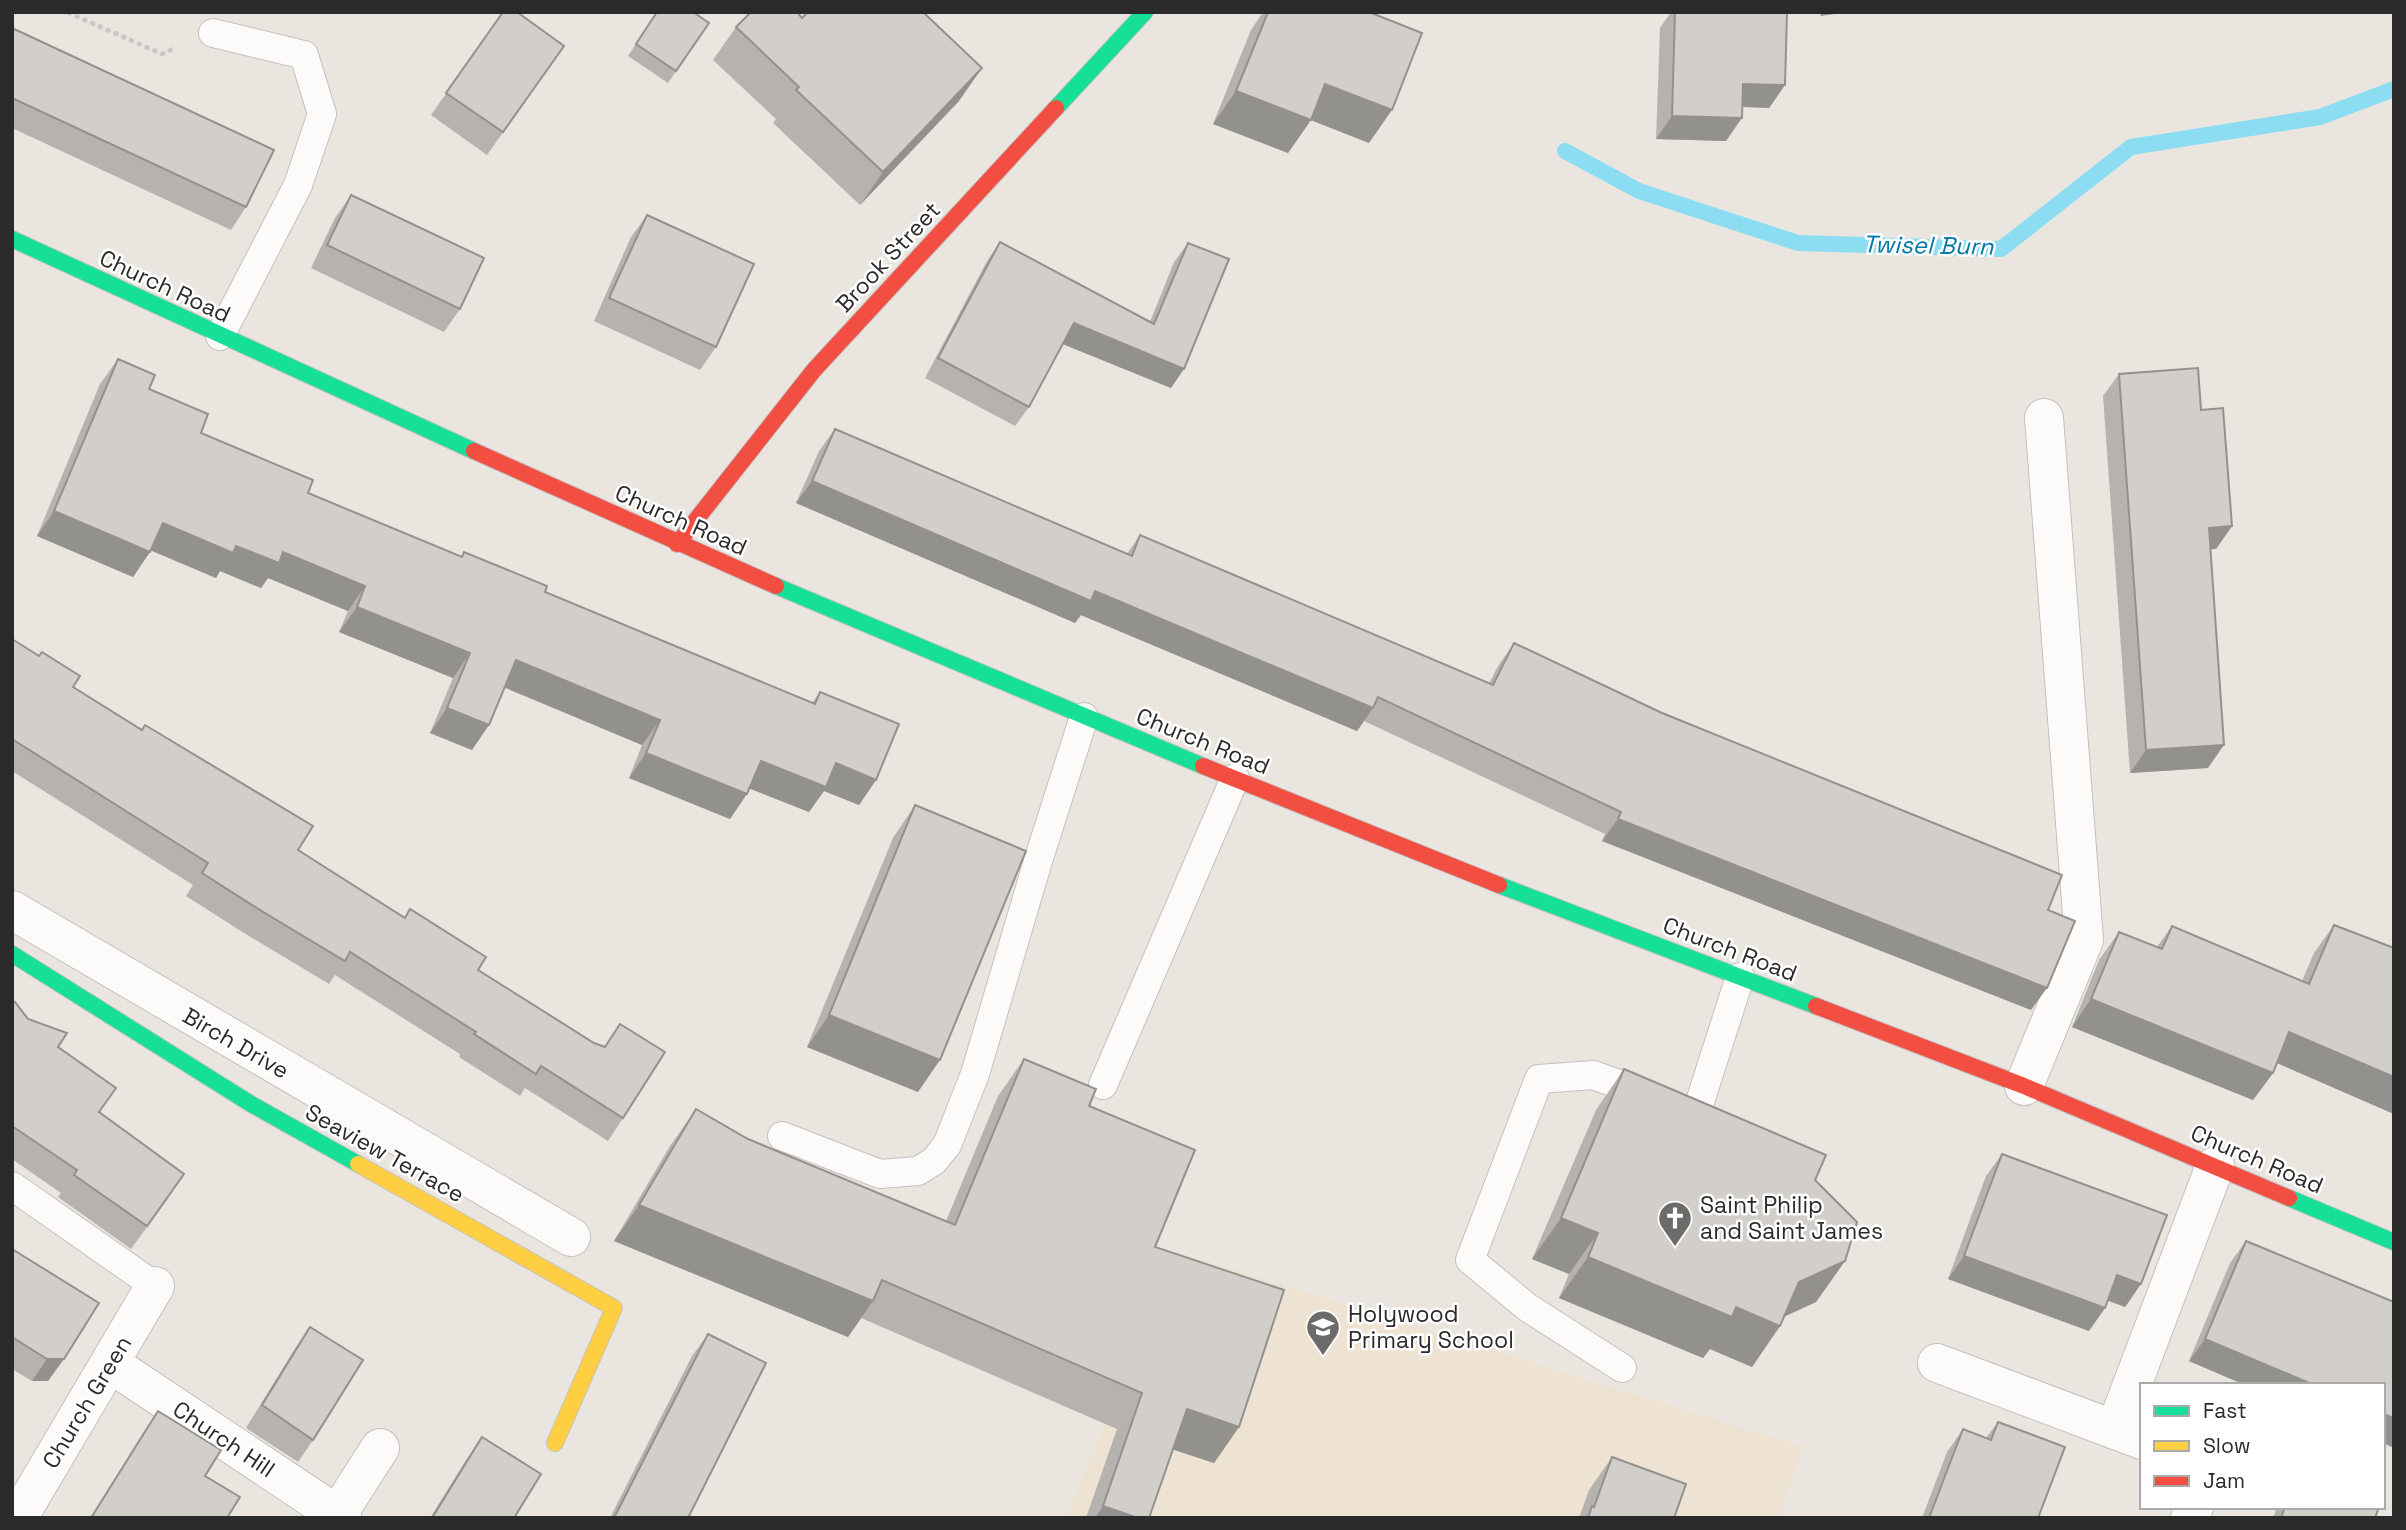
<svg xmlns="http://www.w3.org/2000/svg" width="2406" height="1530" viewBox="0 0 2406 1530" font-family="'Space Grotesk',sans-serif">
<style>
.education{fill:#eee3d3}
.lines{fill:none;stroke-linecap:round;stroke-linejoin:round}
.stream{stroke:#8cddf2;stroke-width:16}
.lane-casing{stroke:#c3c1c1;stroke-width:30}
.street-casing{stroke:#c3c1c1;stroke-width:40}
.fast-casing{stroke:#c3c1c1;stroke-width:18}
.slow-casing{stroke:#c3c1c1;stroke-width:18}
.jam-casing{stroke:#c3c1c1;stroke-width:18}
.path{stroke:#c8c7c7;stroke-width:4.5;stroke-dasharray:5 3.5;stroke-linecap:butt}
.lane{stroke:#fcfbfa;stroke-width:28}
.street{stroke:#fcfbfa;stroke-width:38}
.fast{stroke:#16e098;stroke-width:16}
.slow{stroke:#ffcf43;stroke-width:16}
.jam{stroke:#f24e42;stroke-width:16}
.wall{fill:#b5b2af}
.shaded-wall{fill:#93918e}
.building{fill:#d2cfcb;stroke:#93918e;stroke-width:2}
.labels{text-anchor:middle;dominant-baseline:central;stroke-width:5;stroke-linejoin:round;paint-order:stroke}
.street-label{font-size:23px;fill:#2a2a2a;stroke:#fff}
.poi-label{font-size:23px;fill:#2a2a2a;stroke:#fff;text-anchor:start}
.water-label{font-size:24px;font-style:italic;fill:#0177a8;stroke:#fff}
</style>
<rect width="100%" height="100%" fill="#eae5df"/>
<polygon class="education" points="1176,1252 1804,1447 1778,1518 1066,1518"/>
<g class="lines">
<polyline class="stream" points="1565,151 1639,191 1798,243 2001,249 2131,147 2320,117 2394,89"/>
<g class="lane-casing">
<g id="lane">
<polyline points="213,33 304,55 322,114 298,185 220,336"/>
<polyline points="1103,1085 1235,778"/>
<polyline points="1697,1111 1740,977"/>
<polyline points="782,1136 880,1174 918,1171 934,1161 947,1145 975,1074 1038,861 1084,717"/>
<polyline points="12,1186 155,1286"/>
<polyline points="1622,1368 1527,1307 1470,1260 1539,1079 1593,1075 1649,1095"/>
</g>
</g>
<g class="street-casing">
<g id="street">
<polyline points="12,910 571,1237"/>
<polyline points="2024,1086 2084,940 2044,418"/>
<polyline points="1937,1363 2142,1440"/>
<polyline points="111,1364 342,1518"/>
<polyline points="2115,1430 2215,1166"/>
<polyline points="337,1515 380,1448"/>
<polyline points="18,1518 155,1286"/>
<polyline points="2190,1518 2194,1507"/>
</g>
</g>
<g class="fast-casing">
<g id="fast">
<polyline points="1056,108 1145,12"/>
<polyline points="12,239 474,451"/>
<polyline points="776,586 1203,766"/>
<polyline points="1499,885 1816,1006"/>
<polyline points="12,954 251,1104 358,1164"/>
<polyline points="2289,1198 2394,1242"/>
</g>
</g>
<g class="slow-casing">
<polyline id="slow" points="358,1164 614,1308 555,1443"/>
</g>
<g class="jam-casing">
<g id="jam">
<polyline points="474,451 776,586"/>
<polyline points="677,544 814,370 1056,108"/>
<polyline points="1203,766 1499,885"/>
<polyline points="1816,1006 2024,1086 2289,1198"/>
</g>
</g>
<polyline class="path" points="67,12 162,54 175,48"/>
<use href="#lane" class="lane"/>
<use href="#street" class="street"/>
<use href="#fast" class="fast"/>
<use href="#slow" class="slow"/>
<use href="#jam" class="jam"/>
</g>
<g class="wall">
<polygon points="503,12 564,46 487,155 431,115"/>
<polygon points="657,12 709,23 668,83 628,56"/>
<polygon points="1263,12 1369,12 1369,143 1311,120 1288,153 1213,124 1251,30"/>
<polygon points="1671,12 1787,12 1785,85 1769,108 1742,107 1726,141 1656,139 1660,28"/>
<polygon points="802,18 959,101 860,205 773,123 776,119 713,60 736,27"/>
<polygon points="12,28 246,207 231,230 12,128"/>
<polygon points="351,195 460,309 444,332 311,268 335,218"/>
<polygon points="647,215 716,347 700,370 594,321 631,237"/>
<polygon points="1000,242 1150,322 1174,262 1188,243 1171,388 1063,344 1029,407 1015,426 925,378 987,261"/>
<polygon points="118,359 149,389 201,433 308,493 461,556 464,552 545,592 812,703 820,692 876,780 859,805 824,791 809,812 749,788 730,819 629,778 642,745 505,688 472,750 430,733 453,678 339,632 348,611 268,578 261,588 220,571 216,578 151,550 133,577 37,536 100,384"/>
<polygon points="2119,374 2201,410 2232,526 2216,549 2210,549 2208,768 2130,773 2103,396"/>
<polygon points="835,429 1127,554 1140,535 1489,684 1498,666 1514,643 2048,910 2031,1010 1602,841 1605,834 1364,721 1357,731 1081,615 1075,623 796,503 819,451"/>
<polygon points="12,639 73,687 298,850 478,970 594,1043 604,1047 620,1024 623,1118 608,1141 525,1088 520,1096 459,1057 460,1054 335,975 329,984 244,933 186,896 193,885 12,771"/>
<polygon points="915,805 918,1092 807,1047 893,838"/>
<polygon points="2334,925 2394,948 2394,1114 2277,1063 2273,1073 2253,1100 2072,1027 2099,960 2119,932 2157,947 2172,926 2302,981 2314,953"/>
<polygon points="12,1003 58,1047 99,1112 169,1197 131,1249 58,1197 61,1193 12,1159"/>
<polygon points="1024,1059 1089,1106 1239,1427 1214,1463 1173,1449 1149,1518 1086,1518 1117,1429 861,1318 848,1337 614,1241 670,1146 696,1109 748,1139 946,1221 998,1096"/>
<polygon points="1624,1069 1815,1180 1845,1261 1816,1302 1784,1317 1780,1326 1752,1367 1710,1349 1703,1358 1559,1298 1569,1274 1532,1259 1596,1110"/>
<polygon points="2002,1154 2141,1284 2125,1307 2108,1300 2105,1308 2089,1331 1948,1279 1986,1176"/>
<polygon points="2246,1241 2383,1385 2245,1385 2189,1361 2230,1263"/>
<polygon points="12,1249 99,1303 48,1381 32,1381 12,1369"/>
<polygon points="310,1327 313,1440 298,1462 246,1428 294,1350"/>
<polygon points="708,1334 688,1518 610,1518 692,1356"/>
<polygon points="158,1411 205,1476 227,1518 90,1518 143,1433"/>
<polygon points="1998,1422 2038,1518 1922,1518 1947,1452 1963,1429 1986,1438"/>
<polygon points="482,1437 514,1518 430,1518 466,1460"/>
<polygon points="1612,1457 1674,1518 1579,1518 1589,1490"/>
<polygon points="2277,1507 2379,1507 2375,1518 2273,1518"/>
</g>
<g class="shaded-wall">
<polygon points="1823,12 1850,12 1820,16"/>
<polygon points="982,68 959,101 860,205 883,172"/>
<polygon points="1325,84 1392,110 1369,143 1303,117"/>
<polygon points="1743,84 1785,85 1769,108 1727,106"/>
<polygon points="1236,91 1311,120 1288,153 1213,124"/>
<polygon points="1672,116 1742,118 1726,141 1656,139"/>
<polygon points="1074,323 1184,369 1171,388 1060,343"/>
<polygon points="812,481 1095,591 1373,708 1357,731 1081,615 1075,623 796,503"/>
<polygon points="54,511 150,552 133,577 37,536"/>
<polygon points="163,523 236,546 283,552 365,586 348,611 268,578 261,588 220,571 216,578 145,548"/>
<polygon points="2232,526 2216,549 2193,550 2209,528"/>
<polygon points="357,607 470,653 453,678 339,632"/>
<polygon points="516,660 660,720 642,745 499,685"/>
<polygon points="447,708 489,725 472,750 430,733"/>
<polygon points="2224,745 2208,768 2130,773 2146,750"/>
<polygon points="646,753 747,794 730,819 629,778"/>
<polygon points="761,761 836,763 876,780 859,805 824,791 809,812 743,786"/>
<polygon points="1618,819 2047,988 2031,1010 1602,841"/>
<polygon points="2091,999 2273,1073 2253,1100 2072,1027"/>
<polygon points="829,1015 940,1060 918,1092 807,1047"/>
<polygon points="2289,1032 2394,1077 2394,1114 2270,1060"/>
<polygon points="639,1205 873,1301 848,1337 614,1241"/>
<polygon points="1561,1218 1598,1233 1569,1274 1532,1259"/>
<polygon points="1964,1256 2105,1308 2089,1331 1948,1279"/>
<polygon points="1588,1257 1736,1307 1799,1282 1845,1261 1816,1302 1772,1322 1780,1326 1752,1367 1710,1349 1703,1358 1559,1298"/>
<polygon points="2117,1275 2141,1284 2125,1307 2101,1298"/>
<polygon points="2205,1339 2314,1385 2245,1385 2189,1361"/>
<polygon points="47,1359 64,1359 48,1381 32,1381"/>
<polygon points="1187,1409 1239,1427 1214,1463 1162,1446"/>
<polygon points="2383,1414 2394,1418 2394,1448 2383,1443"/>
<polygon points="1103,1506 1138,1518 1095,1518"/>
</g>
<g class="building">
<polygon points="503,12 517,12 564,46 503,132 446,93"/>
<polygon points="657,12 693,12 709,23 676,71 636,44"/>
<polygon points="751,12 797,12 802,18 808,12 923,12 982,68 883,172 796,90 799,87 736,27"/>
<polygon points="1268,12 1369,12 1422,33 1392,110 1325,84 1311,120 1236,91"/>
<polygon points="1675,12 1787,12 1785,85 1743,84 1742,118 1672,116"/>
<polygon points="12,28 274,150 246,207 12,98"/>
<polygon points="351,195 484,258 460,309 327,245"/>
<polygon points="647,215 754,264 716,347 609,298"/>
<polygon points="1000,242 1154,324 1188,243 1229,259 1184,369 1074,323 1029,407 938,358"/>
<polygon points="118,359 155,375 149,389 208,414 201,433 313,480 308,493 462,557 464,552 547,586 545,592 815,704 820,692 899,724 876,780 836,763 826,787 761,761 747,794 646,753 660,720 516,660 489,725 447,708 470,653 357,607 365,586 283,552 279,563 236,546 233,553 163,523 150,552 54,511"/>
<polygon points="2198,368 2201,410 2223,408 2232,526 2209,528 2224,745 2146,750 2119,374"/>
<polygon points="835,429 1132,556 1140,535 1493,685 1514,643 1662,713 2062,875 2048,910 2075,921 2047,988 1618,819 1621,812 1378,697 1373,708 1095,591 1091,601 812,481"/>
<polygon points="12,639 39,656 42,652 80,676 73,687 142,730 145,725 313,826 298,850 405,918 410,909 486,957 478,970 594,1043 605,1047 620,1024 665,1052 623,1118 541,1066 536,1074 474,1034 476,1032 350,952 345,961 260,910 202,873 208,863 12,739"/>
<polygon points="915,805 1026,851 940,1060 829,1015"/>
<polygon points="2334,925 2394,948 2394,1077 2289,1032 2273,1073 2091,999 2119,932 2162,949 2172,926 2309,984"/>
<polygon points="15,1002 28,1019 67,1033 58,1047 116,1088 99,1112 184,1174 147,1226 74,1175 77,1170 12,1126 12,1003"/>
<polygon points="1024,1059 1096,1089 1089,1106 1195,1150 1155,1247 1284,1290 1239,1427 1187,1409 1149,1518 1138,1518 1103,1506 1142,1393 882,1280 873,1301 639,1205 696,1109 748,1139 955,1225"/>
<polygon points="1624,1069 1826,1155 1815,1180 1857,1222 1845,1261 1799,1282 1780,1326 1736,1307 1732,1317 1588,1257 1598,1233 1561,1218"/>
<polygon points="2002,1154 2167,1215 2141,1284 2117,1275 2105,1308 1964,1256"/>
<polygon points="2246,1241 2394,1302 2394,1418 2383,1414 2383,1385 2314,1385 2205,1339"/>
<polygon points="12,1249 99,1303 64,1359 47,1359 12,1337"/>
<polygon points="310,1327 363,1360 313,1440 262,1405"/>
<polygon points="708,1334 766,1363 688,1518 614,1518"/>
<polygon points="158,1411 221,1450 205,1476 240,1497 227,1518 91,1518"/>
<polygon points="1998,1422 2065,1447 2038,1518 1929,1518 1963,1429 1991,1440"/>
<polygon points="482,1437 541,1474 514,1518 432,1518"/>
<polygon points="1612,1457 1686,1484 1674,1518 1588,1518 1592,1506 1594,1507"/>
<polygon points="2285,1507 2379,1507 2375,1518 2281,1518"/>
</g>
<defs>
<g id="church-pin" transform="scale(1.75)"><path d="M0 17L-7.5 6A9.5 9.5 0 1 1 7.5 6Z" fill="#6d6b69" stroke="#fff"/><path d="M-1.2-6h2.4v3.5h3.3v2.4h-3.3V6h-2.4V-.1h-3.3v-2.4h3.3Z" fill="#fff"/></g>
<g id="school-pin" transform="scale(1.75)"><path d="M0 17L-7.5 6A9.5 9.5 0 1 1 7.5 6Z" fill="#6d6b69" stroke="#fff"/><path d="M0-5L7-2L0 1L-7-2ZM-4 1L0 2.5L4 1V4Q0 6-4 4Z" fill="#fff"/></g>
</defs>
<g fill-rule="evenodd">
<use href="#church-pin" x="1675" y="1218"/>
<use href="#school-pin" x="1323" y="1327"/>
</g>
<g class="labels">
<g class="street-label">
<text transform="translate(888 257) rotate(-47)">Brook Street</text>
<text transform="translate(165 286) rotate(25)">Church Road</text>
<text transform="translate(681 520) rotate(24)">Church Road</text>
<text transform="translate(1203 741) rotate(22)">Church Road</text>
<text transform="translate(1730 949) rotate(21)">Church Road</text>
<text transform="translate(236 1043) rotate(30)">Birch Drive</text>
<text transform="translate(385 1153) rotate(29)">Seaview Terrace</text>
<text transform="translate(2257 1159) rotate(23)">Church Road</text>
<text transform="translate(87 1402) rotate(-59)">Church Green</text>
<text transform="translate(224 1439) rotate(34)">Church Hill</text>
</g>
<g class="poi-label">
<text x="1700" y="1205">Saint Philip<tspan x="1700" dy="26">and Saint James</tspan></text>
<text x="1348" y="1314">Holywood<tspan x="1348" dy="26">Primary School</tspan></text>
</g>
<g class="water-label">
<text transform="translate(1928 245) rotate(1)">Twisel Burn</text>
</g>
</g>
<rect width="2406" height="1530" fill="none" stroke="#2a2a2a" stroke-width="28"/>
<rect x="2140" y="1383" width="245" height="126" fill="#ffffff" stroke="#aaaaaa" stroke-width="2"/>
<rect x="2154" y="1406" width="35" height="10" fill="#16e098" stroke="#aaaaaa" stroke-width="2"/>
<text x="2203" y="1418" font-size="21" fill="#2a2a2a">Fast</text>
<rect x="2154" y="1441" width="35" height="10" fill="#ffcf43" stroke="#aaaaaa" stroke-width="2"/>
<text x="2203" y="1453" font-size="21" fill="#2a2a2a">Slow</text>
<rect x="2154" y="1476" width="35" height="10" fill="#f24e42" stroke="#aaaaaa" stroke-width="2"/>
<text x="2203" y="1488" font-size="21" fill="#2a2a2a">Jam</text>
</svg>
